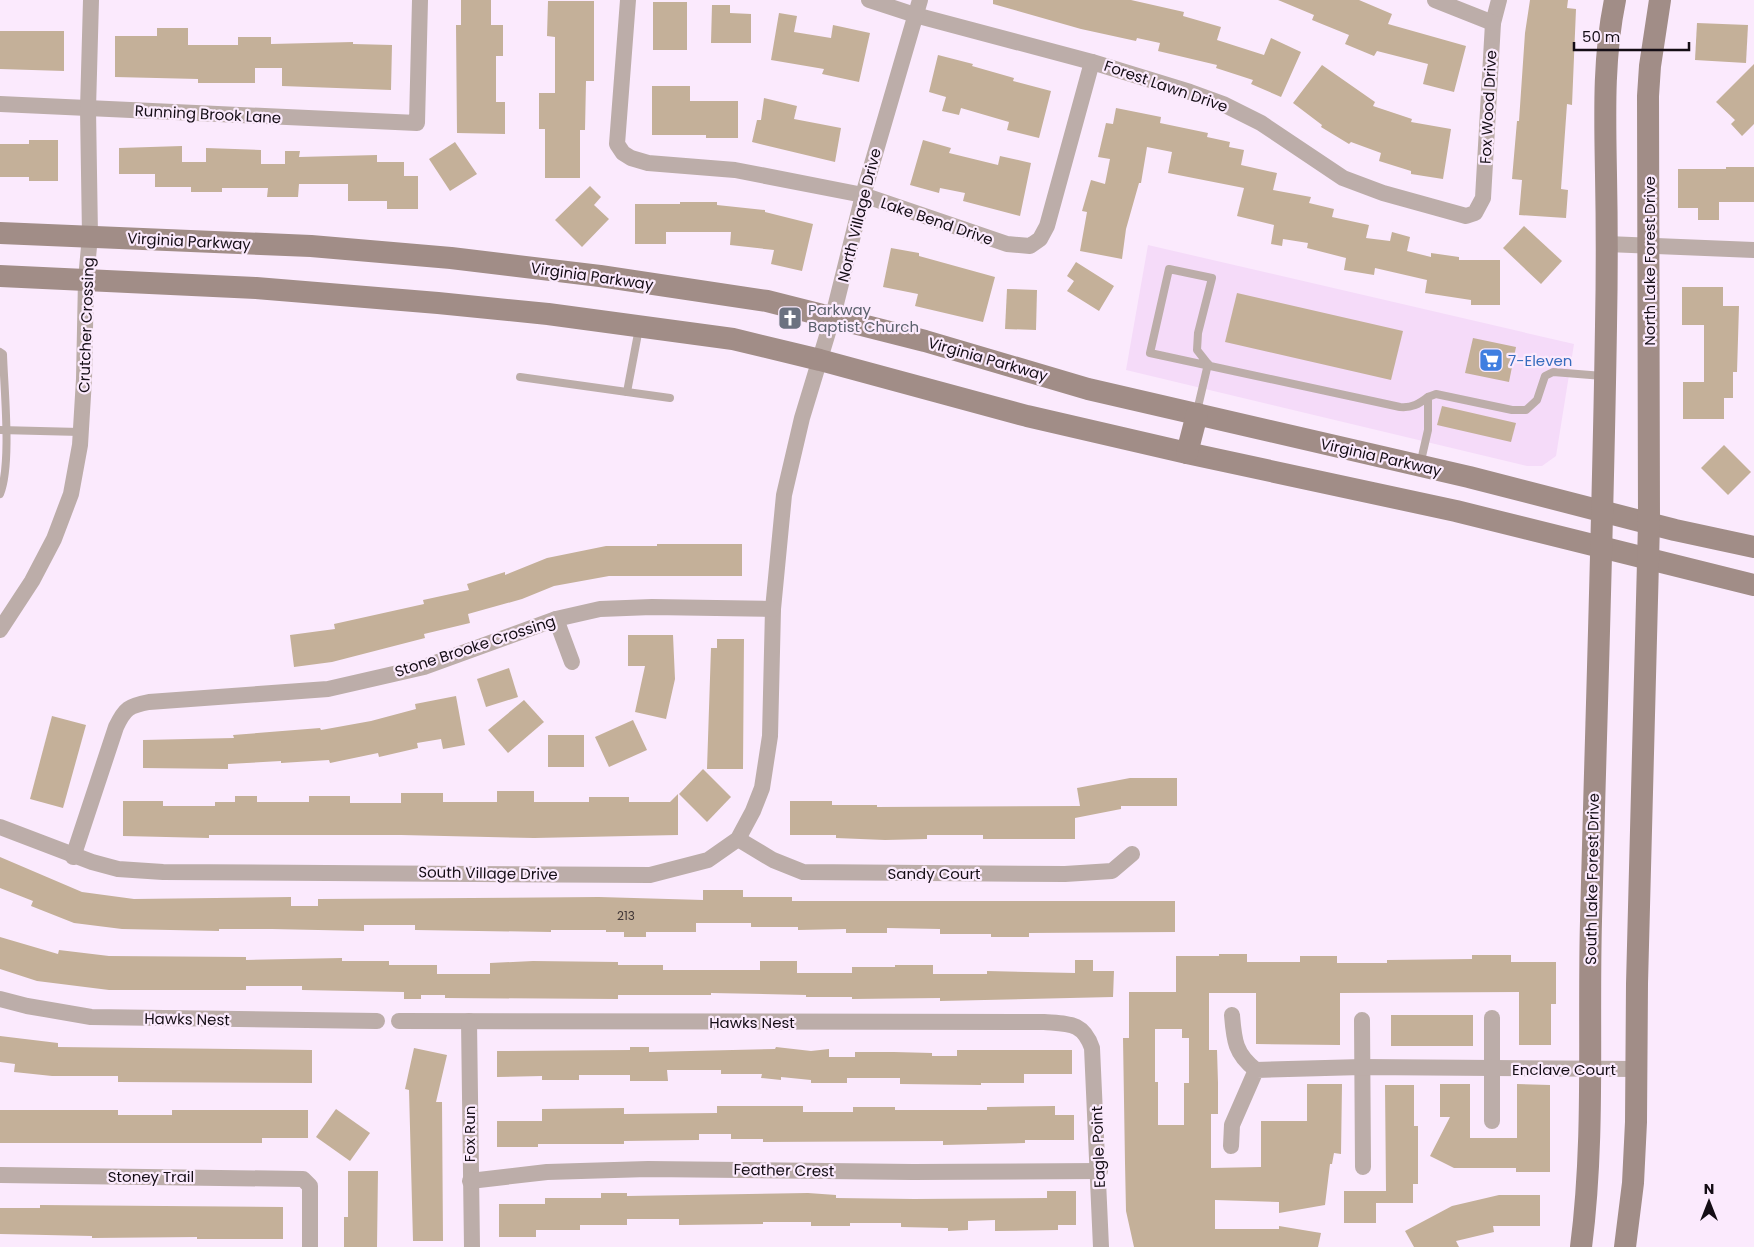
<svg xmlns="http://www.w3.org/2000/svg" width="1754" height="1247" viewBox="0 0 1754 1247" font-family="Poppins,sans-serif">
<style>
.built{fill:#f5dbf9}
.building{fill:#c4b099;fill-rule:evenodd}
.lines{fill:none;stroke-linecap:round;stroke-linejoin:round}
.service{stroke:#bcada9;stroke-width:8}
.minor{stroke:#bcada9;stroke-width:16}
.secondary{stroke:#a18d87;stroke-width:22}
.labels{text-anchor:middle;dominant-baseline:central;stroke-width:4.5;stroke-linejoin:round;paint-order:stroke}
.number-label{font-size:12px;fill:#403636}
.street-label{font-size:15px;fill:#140d15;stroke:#fbeafd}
.worship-label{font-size:15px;fill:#5b616d;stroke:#fbeafd;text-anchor:start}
.shop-label{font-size:15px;fill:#366cbe;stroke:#fbeafd;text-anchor:start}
</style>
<rect width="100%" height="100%" fill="#fbeafd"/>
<polygon class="built" points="1148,245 1574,344 1556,456 1542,466 1527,466 1126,370"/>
<g class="building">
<polygon points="461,0 491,0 491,25 503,25 503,56 496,56 496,102 505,102 505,134 457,133 456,25 461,25"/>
<polygon points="993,0 1131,0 1184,12 1183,16 1221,27 1217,40 1264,55 1271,38 1301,52 1281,97 1251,84 1253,80 1216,68 1217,65 1158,51 1160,43 1137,38 1136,41 1081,29 993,4"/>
<polygon points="1278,0 1359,0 1392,14 1388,24 1466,46 1454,92 1423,84 1428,64 1377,51 1374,56 1345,44 1349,35 1312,20 1314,15"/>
<polygon points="1530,0 1568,0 1567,8 1576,9 1572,105 1567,104 1561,189 1568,190 1566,218 1519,215 1522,180 1512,179 1517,121 1519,121 1525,33"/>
<polygon points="548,1 594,1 594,81 586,81 585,130 580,130 580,178 545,178 545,129 539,129 539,93 555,93 555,37 547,36"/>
<rect x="653" y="2" width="34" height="48"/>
<polygon points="712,5 730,5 730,13 751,14 751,43 711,43"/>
<polygon points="779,13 797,16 794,32 831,38 833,25 870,33 859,82 822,74 824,69 771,60"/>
<polygon points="1697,23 1748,25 1746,63 1695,60"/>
<polygon points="157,28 188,28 188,45 238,45 238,37 271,37 271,44 353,42 353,44 392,45 391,90 282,86 282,68 255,68 255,83 198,83 198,79 115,77 115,36 157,36"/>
<polygon points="0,31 64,31 64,71 0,69"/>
<polygon points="938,55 973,64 972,66 1014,78 1013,81 1051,91 1039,138 1007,130 1009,122 961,108 959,115 942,111 946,97 929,92"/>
<polygon points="1754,64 1754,124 1742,136 1731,124 1735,120 1716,102"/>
<polygon points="1322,65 1375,102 1373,106 1412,119 1411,122 1451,129 1443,179 1411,174 1411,171 1379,161 1381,153 1351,142 1349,144 1321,127 1322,125 1293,103"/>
<polygon points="652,86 690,86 690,101 738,101 738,138 706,138 706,135 652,135"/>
<polygon points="764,98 797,106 794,119 841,128 835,162 752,142 757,120 761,120"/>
<polygon points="1116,108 1161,117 1160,123 1208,133 1207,137 1230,142 1229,147 1244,150 1241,165 1277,173 1273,190 1311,197 1309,203 1334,209 1332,217 1369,225 1366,238 1390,241 1392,232 1410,237 1407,251 1431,257 1431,253 1459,257 1459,260 1500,260 1500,305 1471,305 1471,300 1425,293 1427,280 1375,268 1374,275 1344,270 1346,258 1307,248 1308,243 1283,239 1282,246 1271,244 1274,225 1237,216 1244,188 1168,173 1172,152 1147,147 1141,183 1139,183 1126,229 1122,259 1080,251 1087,212 1082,211 1091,180 1105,184 1110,159 1098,157 1106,123 1113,124"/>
<polygon points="29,140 58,140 58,181 29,181 29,177 0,177 0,144 29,144"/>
<polygon points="923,140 951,148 949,153 998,165 1000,156 1031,163 1020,216 963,201 965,193 940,188 939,193 910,185"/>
<polygon points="455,142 477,174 450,191 429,159"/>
<polygon points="182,146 182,162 206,162 206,148 261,150 261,164 285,164 285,151 300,151 299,157 377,155 377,162 404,162 404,176 418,176 418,209 387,209 387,201 348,201 348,184 299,184 298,197 267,197 268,188 222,188 222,192 191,192 191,187 155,187 155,174 119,174 119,148"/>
<polygon points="1726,167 1754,167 1754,202 1719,202 1719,220 1698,220 1698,208 1678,208 1678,169 1726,169"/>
<polygon points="590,186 601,197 594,205 609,219 582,247 555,220"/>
<polygon points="680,202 717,202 717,205 765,210 765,212 813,224 802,271 771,264 774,250 730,245 731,232 666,232 666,244 635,244 635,204 680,204"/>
<polygon points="1524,226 1562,261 1541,284 1503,248"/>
<polygon points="891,248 919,253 919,256 995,277 983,322 915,306 918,294 883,287"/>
<polygon points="1076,262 1114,286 1099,311 1067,291 1074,281 1067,276"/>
<polygon points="1682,287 1723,287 1723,306 1739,306 1737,372 1733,372 1733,398 1724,398 1724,419 1683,419 1683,382 1704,382 1704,325 1682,325"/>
<polygon points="1007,289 1037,290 1036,330 1005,329"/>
<polygon points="1237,293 1403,331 1391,380 1225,342"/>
<polygon points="1473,338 1516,347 1509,382 1465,373"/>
<polygon points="1442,406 1516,423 1511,442 1437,425"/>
<polygon points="1724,445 1751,472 1728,495 1701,468"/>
<polygon points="657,544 742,544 742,576 609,576 554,586 522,599 468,614 470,623 424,634 425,638 332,662 294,667 290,635 335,629 334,624 424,604 423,600 469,590 467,584 505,572 505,575 547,558 606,546 657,546"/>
<polygon points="628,635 673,635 675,679 666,719 635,712 645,666 628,666"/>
<polygon points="717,639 744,639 743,769 707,769 711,648 717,648"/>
<polygon points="509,668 518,697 486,707 477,679"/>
<polygon points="456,696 465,745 443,749 441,739 417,743 418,748 379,757 378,753 330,763 329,760 281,763 281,761 228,764 228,769 143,768 143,740 234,738 233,735 320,728 321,730 371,721 416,709 415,704"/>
<polygon points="524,700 544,722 508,753 488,730"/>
<polygon points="52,716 86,725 63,808 30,799"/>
<polygon points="633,720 647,750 609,767 595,737"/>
<rect x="548" y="735" width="36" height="32"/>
<polygon points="703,769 731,797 707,822 679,794"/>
<polygon points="1130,778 1177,778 1177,806 1121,806 1121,809 1075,818 1075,839 983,839 983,835 927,835 927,839 885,840 836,838 836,835 790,835 790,801 832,801 832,805 877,805 877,807 1080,806 1077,788"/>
<polygon points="497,791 534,791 534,802 589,802 589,797 629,797 629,802 670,802 678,794 678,835 534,838 401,835 209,835 209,838 123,836 123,801 163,801 163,806 215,806 215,802 235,802 235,796 257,796 257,802 309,802 309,796 350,796 350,803 401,803 401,793 443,793 443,802 497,802"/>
<polygon points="0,857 82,892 134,899 291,897 291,906 318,906 318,899 599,897 703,900 703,890 743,890 743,897 792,897 792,901 1175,901 1175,932 1029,933 1029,937 991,937 991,934 940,934 940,929 887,928 887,933 846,933 846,929 798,930 798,927 751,927 751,923 696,923 696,932 646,932 646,937 624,937 624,932 606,932 606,930 551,930 551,932 415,930 415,925 364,925 364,931 272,929 219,929 219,931 122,929 74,923 31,906 33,901 0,888"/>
<polygon points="0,937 58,954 59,950 109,956 246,957 246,960 342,958 342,961 389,961 389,965 437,965 437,974 490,974 490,963 533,961 618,962 618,965 663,965 663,970 760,970 760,961 797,961 797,973 852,973 852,967 895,967 895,965 933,965 933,974 987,974 987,971 1075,973 1075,960 1093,960 1093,971 1114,971 1113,997 940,1001 940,998 852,999 852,997 806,997 806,995 711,993 711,995 618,995 618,999 445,998 445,995 421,995 421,999 404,999 404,992 302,990 302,986 246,986 246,990 109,990 37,981 0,969"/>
<path d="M 1219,954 L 1247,954 L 1247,962 L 1300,962 L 1300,956 L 1337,956 L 1337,963 L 1387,963 L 1387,960 L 1472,959 L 1472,955 L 1511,955 L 1511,962 L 1556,962 L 1556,1004 L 1551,1004 L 1551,1045 L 1519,1045 L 1519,992 L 1340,993 L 1340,1045 L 1256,1044 L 1256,993 L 1209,993 L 1209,1050 L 1217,1050 L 1218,1083 L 1218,1114 L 1211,1114 L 1211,1168 L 1261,1167 L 1261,1121 L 1307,1121 L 1307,1084 L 1342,1084 L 1341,1154 L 1334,1153 L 1332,1164 L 1330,1164 L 1325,1205 L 1279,1213 L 1279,1202 L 1215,1200 L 1215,1229 L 1279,1229 L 1279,1226 L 1321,1233 L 1318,1247 L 1134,1247 L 1126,1211 L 1125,1163 L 1123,1038 L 1129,1038 L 1129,992 L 1176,992 L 1176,956 L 1219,956 ZM 1155,1029 L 1182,1029 L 1182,1038 L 1189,1038 L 1189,1083 L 1184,1083 L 1184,1125 L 1158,1125 L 1158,1082 L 1155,1082 Z"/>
<rect x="1391" y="1015" width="82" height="31"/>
<polygon points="0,1036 58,1043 58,1047 312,1050 312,1083 118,1082 118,1076 52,1076 14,1072 15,1064 0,1062"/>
<polygon points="630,1047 649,1047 649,1052 775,1049 776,1047 811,1051 829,1049 829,1057 855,1057 855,1052 894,1052 932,1053 932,1056 957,1056 957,1050 1072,1050 1072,1074 1024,1074 1024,1083 981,1083 981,1085 900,1084 900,1078 847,1078 847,1083 811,1083 811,1080 781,1077 781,1080 761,1078 762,1074 721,1074 721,1070 667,1070 668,1081 630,1081 630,1075 579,1075 579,1080 542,1080 542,1076 497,1077 497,1051 630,1050"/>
<polygon points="414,1048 447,1055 436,1102 442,1102 443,1241 413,1241 409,1090 405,1089"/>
<polygon points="1440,1084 1470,1084 1470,1138 1517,1138 1517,1084 1550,1085 1550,1172 1516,1172 1516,1168 1454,1168 1430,1156 1450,1117 1440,1117"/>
<polygon points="1385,1085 1414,1085 1414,1126 1418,1126 1418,1184 1413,1184 1413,1203 1376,1203 1376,1223 1344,1223 1344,1191 1386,1191"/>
<polygon points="717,1106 803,1106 803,1112 853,1112 853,1107 895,1107 895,1110 987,1110 987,1107 1055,1106 1055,1115 1074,1115 1074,1140 1025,1140 1025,1143 943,1145 943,1141 763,1142 763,1139 731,1139 731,1134 699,1134 699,1140 624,1141 624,1144 538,1144 538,1147 497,1147 497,1121 542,1121 542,1109 624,1108 624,1114 717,1113"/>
<polygon points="336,1109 370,1133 350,1161 316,1137"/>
<polygon points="0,1110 118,1110 118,1115 172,1115 172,1110 308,1110 308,1138 262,1138 262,1143 0,1143"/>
<polygon points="348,1171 378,1171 377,1247 344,1247 344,1217 348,1217"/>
<polygon points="1047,1191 1076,1191 1076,1225 1058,1225 1058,1230 995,1231 995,1220 968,1221 968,1230 948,1231 948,1228 901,1227 901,1223 850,1223 850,1226 811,1226 811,1222 763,1222 763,1224 679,1225 679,1219 627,1219 627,1225 580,1225 580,1230 536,1230 536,1237 499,1237 499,1204 545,1204 545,1198 601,1198 601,1193 627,1193 627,1196 808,1193 836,1195 836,1198 914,1199 1047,1198"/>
<polygon points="1499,1195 1540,1195 1540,1226 1493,1226 1494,1232 1456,1241 1459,1247 1414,1247 1405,1231 1452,1206"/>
<polygon points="40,1205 283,1207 283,1239 197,1239 197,1237 92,1238 92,1236 0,1234 0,1208 40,1208"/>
</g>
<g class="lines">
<g class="service">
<path d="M 0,352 L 3,354 C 4,389 12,464 0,494"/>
<path d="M 1208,364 L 1197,350 L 1198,333 L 1212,278 L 1169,269 L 1150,353 L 1400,407 C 1412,408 1419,404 1428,397"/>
<polyline points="520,377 627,392 639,328"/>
<polyline points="627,392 670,398"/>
<polyline points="1197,411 1208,364"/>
<polyline points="0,430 80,432"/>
<polyline points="1420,465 1428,430 1428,397 1436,394 1512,410 1526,410 1537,400 1545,376 1553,372 1603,376"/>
</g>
<g class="minor">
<polyline points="628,0 617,144 623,153 631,158 648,163 735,170 863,195 1007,244 1030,246 1040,239 1047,226 1092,62"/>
<polyline points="869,0 915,15 1092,62 1190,92 1223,104 1261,123 1343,178 1383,193 1466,216 1475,213 1483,198 1493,23 1499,0"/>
<polyline points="1435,0 1493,23"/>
<polyline points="0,104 417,123 420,0"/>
<polyline points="1607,244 1754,250"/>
<polyline points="556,619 572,662"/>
<polyline points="0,630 32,581 54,539 71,494 80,445 84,379 86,279 90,236 88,109 91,0"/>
<polyline points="0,827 92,862 118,869 163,872 650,875 708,860 738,839 753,811 762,788 770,736 773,609 784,495 802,418 833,316 863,195 920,0"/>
<polyline points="738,839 773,860 803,872 1065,874 1112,871 1132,854"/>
<path d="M 73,857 L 116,727 C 125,708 129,706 149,702 L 328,689 L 424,667 L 556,619 L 600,609 L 652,607 L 773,609"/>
<polyline points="0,999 27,1006 91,1017 377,1021"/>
<path d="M 1232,1015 C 1234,1040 1235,1054 1256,1070"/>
<polyline points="1492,1018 1492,1121"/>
<polyline points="1362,1020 1363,1167"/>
<path d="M 399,1021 L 1044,1022 C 1069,1024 1083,1022 1092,1048 L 1101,1247"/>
<polyline points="469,1021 472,1247"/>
<polyline points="1231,1146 1232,1125 1256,1070 1362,1067 1637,1069"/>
<polyline points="0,1175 303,1179 310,1186 310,1247"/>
<polyline points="470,1181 547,1172 648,1169 913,1172 1100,1171"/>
</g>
<g class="secondary">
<polyline points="0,233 311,246 451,258 600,276 767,301 925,341 1088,389 1469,477 1675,530 1754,547"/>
<polyline points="0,276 256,288 438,303 548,314 733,339 820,360 1027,416 1187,453 1456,511 1754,585"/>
<polyline points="1187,453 1197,414"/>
<path d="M 1581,1247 C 1595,1139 1588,1029 1591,921 C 1596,723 1603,524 1606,326 C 1607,275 1607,225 1606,175 C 1605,116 1603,58 1615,0"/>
<polyline points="1625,1247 1633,1183 1636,1122 1637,984 1649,523 1648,96 1650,66 1660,0"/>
</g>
</g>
<defs>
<g id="church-square" transform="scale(1.25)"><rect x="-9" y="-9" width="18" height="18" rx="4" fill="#6b7280" stroke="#fbeafd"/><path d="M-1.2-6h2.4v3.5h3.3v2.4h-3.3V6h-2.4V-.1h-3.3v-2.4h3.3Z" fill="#fff"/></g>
<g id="supermarket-square" transform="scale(1.25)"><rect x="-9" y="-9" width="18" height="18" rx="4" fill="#3f7fe0" stroke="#fbeafd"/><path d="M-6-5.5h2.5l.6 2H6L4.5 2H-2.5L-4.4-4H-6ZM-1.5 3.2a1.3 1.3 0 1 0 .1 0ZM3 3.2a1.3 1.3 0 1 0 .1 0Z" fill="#fff"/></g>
</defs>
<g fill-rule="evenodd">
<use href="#church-square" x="790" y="318"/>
<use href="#supermarket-square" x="1491" y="360"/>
</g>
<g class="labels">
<g class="number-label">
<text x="626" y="915">213</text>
</g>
<g class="street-label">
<text transform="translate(1166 86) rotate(19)">Forest Lawn Drive</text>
<text transform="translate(1488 107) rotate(-87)">Fox Wood Drive</text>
<text transform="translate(208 114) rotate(3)">Running Brook Lane</text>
<text transform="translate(859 215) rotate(-76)">North Village Drive</text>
<text transform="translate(937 221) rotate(19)">Lake Bend Drive</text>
<text transform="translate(189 241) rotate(3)">Virginia Parkway</text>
<text transform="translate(1649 261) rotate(-90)">North Lake Forest Drive</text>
<text transform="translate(592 276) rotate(8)">Virginia Parkway</text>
<text transform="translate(86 325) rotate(-88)">Crutcher Crossing</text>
<text transform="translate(988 359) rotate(16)">Virginia Parkway</text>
<text transform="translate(1381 457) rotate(13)">Virginia Parkway</text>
<text transform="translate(475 646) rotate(-18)">Stone Brooke Crossing</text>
<text transform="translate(488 873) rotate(1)">South Village Drive</text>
<text x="934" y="873">Sandy Court</text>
<text transform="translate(1592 879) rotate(-89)">South Lake Forest Drive</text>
<text transform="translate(187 1019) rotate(1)">Hawks Nest</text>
<text x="752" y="1022">Hawks Nest</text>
<text x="1564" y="1069">Enclave Court</text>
<text transform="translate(469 1134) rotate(-90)">Fox Run</text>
<text transform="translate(1098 1147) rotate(-92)">Eagle Point</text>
<text transform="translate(784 1170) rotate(1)">Feather Crest</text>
<text x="151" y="1176">Stoney Trail</text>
</g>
<g class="worship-label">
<text x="808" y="309">Parkway<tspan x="808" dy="17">Baptist Church</tspan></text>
</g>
<g class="shop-label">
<text x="1508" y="360">7-Eleven</text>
</g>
</g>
<g transform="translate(1709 1202)" stroke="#fbeafd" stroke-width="4" paint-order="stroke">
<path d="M0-4L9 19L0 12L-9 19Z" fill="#140d15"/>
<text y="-8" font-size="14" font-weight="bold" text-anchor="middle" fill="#140d15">N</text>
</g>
<path d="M1574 42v8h115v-8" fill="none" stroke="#140d15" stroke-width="2.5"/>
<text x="1582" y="42" font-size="15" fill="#140d15" stroke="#fbeafd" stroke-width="4" paint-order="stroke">50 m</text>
</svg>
